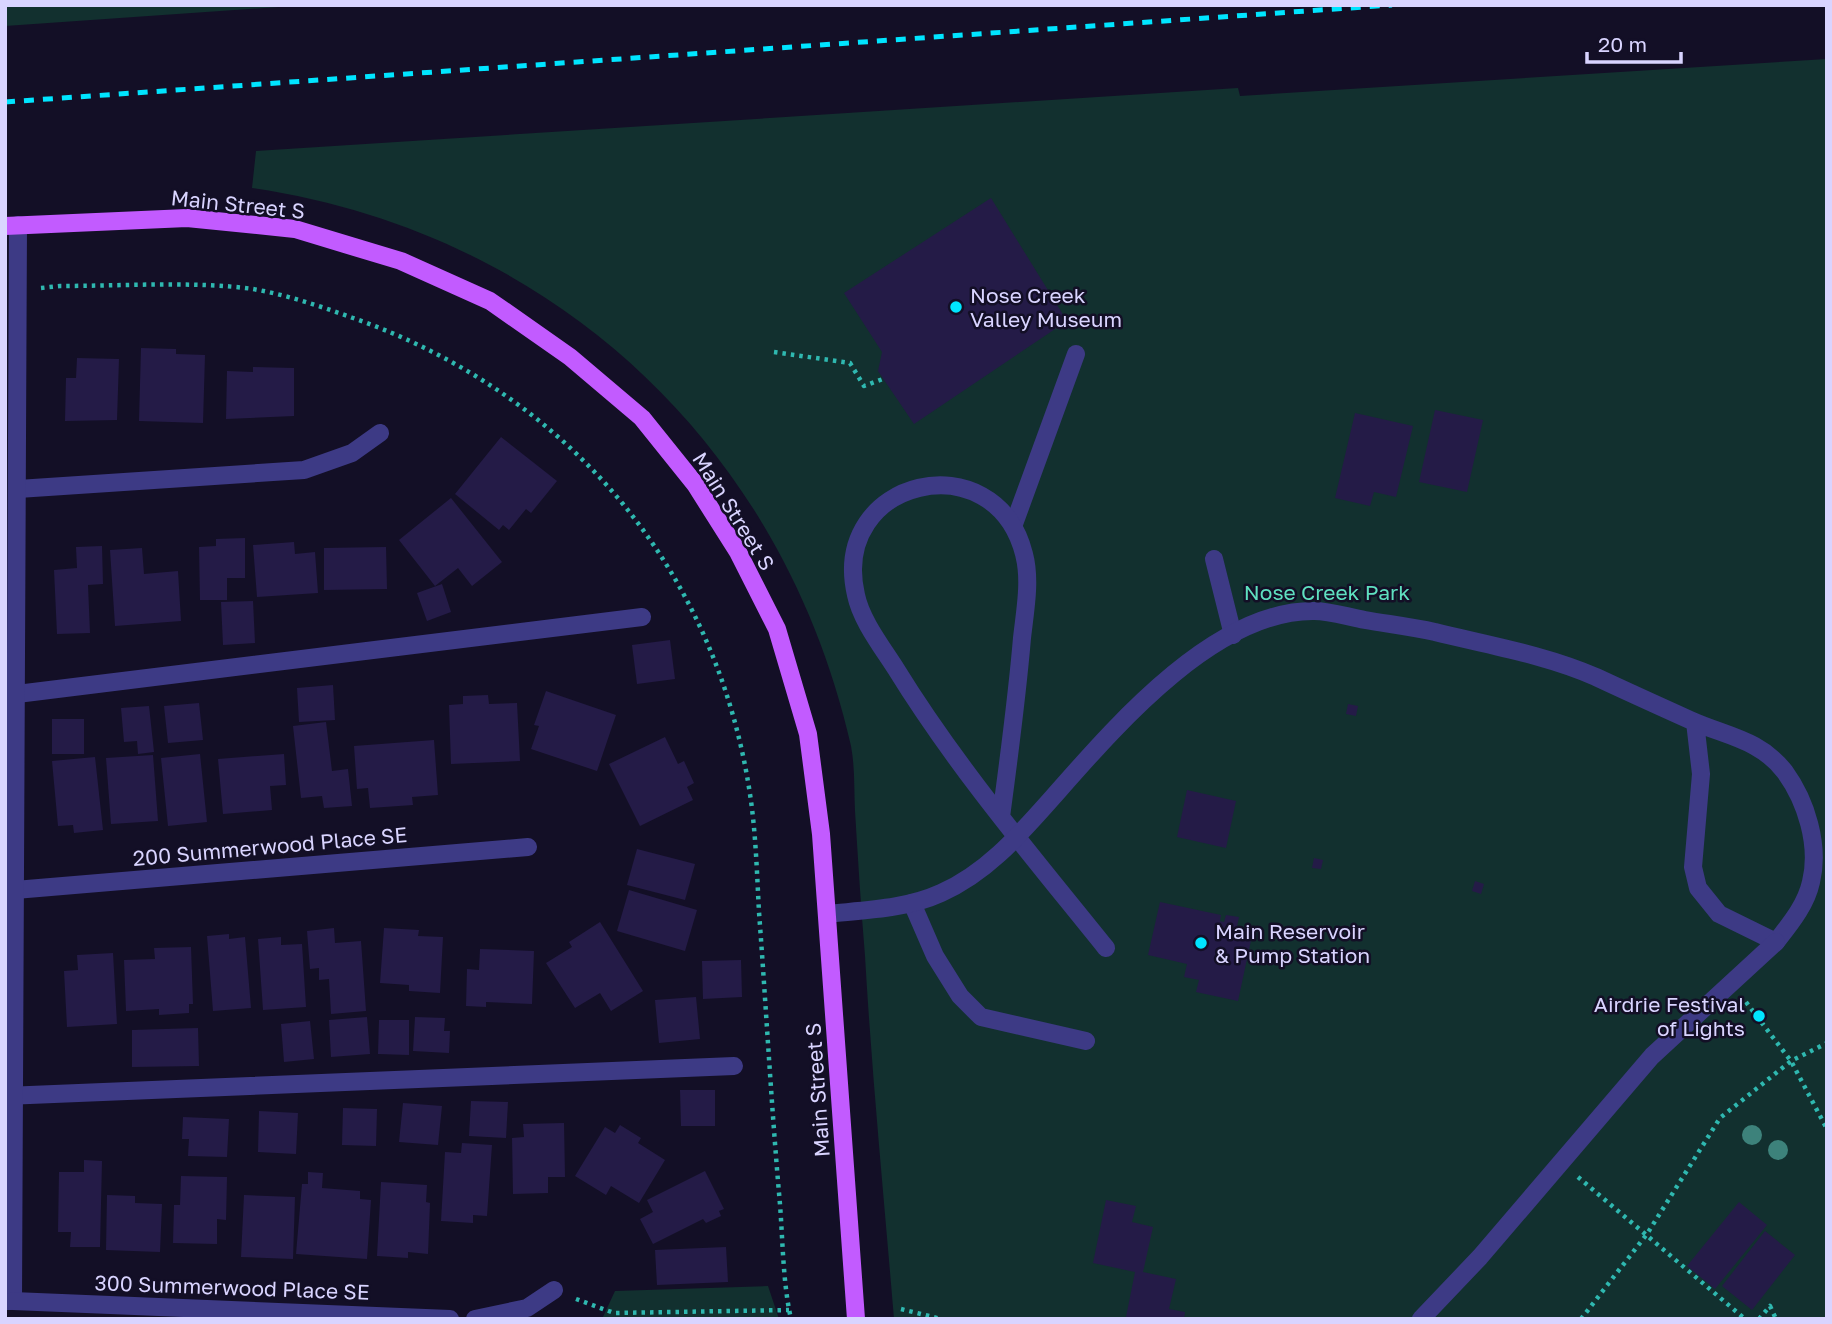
<svg xmlns="http://www.w3.org/2000/svg" width="1832" height="1324" viewBox="0 0 1832 1324" font-family="'Golos Text',sans-serif">
<style>
.green{fill:#12302f}
.building{fill:#241b47}
.lines{fill:none;stroke-linecap:round;stroke-linejoin:round}
.path{stroke:#2fb8b0;stroke-width:4.5;stroke-dasharray:3.5 5;stroke-linecap:butt}
.minor{stroke:#3d3a85;stroke-width:18}
.major{stroke:#c25bff;stroke-width:18}
.rail{stroke:#00e5ff;stroke-width:5;stroke-dasharray:10 9;stroke-linecap:butt}
.tree{fill:#3d827b}
.poi-dot{fill:#00e5ff;stroke:#130f26;stroke-width:2.5}
.labels{text-anchor:middle;dominant-baseline:central;stroke-width:5;stroke-linejoin:round;paint-order:stroke}
.street-label{font-size:21px;fill:#d9d4ff;stroke:#130f26}
.poi-label{font-size:21px;fill:#d9d4ff;stroke:#130f26;text-anchor:start}
.park-label{font-size:21px;fill:#5fe0c0;stroke:#130f26}
</style>
<rect width="100%" height="100%" fill="#130f26"/>
<g class="green">
<polygon points="5,5 307,5 5,26"/>
<path d="M 1827,59 L 1827,1319 L 894,1319 C 884,1198 872,1077 865,956 C 861,908 858,860 855,811 C 854,790 855,767 851,746 C 783,447 556,233 252,188 L 256,151 L 1238,88 L 1240,96 Z"/>
<polygon points="768,1286 779,1319 602,1319 615,1291"/>
</g>
<g class="building">
<polygon points="991,198 1067,321 914,424 878,371 882,352 844,293"/>
<polygon points="141,348 176,349 176,354 205,355 203,423 139,421"/>
<polygon points="77,358 119,359 117,420 65,421 66,378 76,378"/>
<polygon points="253,367 294,368 294,416 226,419 227,371 253,372"/>
<polygon points="1435,410 1483,420 1467,492 1419,482"/>
<polygon points="1355,413 1413,426 1396,497 1374,492 1370,506 1335,498"/>
<polygon points="501,437 557,481 531,513 526,509 509,530 503,525 499,530 455,494"/>
<polygon points="451,498 502,562 472,586 458,568 435,586 399,540"/>
<polygon points="245,538 245,578 227,578 227,600 200,600 199,547 216,546 216,539"/>
<polygon points="294,542 295,554 315,552 318,593 257,597 253,545"/>
<polygon points="102,546 103,584 88,585 90,633 57,634 54,570 77,568 76,547"/>
<polygon points="386,547 387,589 324,590 324,548"/>
<polygon points="142,548 144,574 178,571 181,621 115,626 110,550"/>
<polygon points="442,584 451,612 427,621 417,593"/>
<polygon points="253,601 255,643 223,645 221,602"/>
<polygon points="670,640 675,679 637,684 632,645"/>
<polygon points="333,685 335,720 299,722 297,688"/>
<polygon points="546,691 616,715 597,771 531,749 539,726 534,725"/>
<polygon points="488,695 489,704 517,703 520,761 451,764 449,705 463,704 463,696"/>
<polygon points="199,703 203,740 168,743 164,706"/>
<polygon points="1348,704 1358,706 1356,716 1346,714"/>
<polygon points="149,706 154,752 138,754 137,741 124,742 121,708"/>
<rect x="52" y="719" width="32" height="35"/>
<polygon points="326,722 332,771 348,769 352,806 324,808 322,796 301,798 293,726"/>
<polygon points="665,737 678,764 684,761 694,783 687,787 693,800 640,826 609,764"/>
<polygon points="434,740 438,795 412,797 413,805 370,808 368,788 357,789 354,746"/>
<polygon points="200,754 207,822 168,826 161,758"/>
<polygon points="284,754 286,785 270,786 272,810 223,814 218,759"/>
<polygon points="153,755 158,821 111,824 106,758"/>
<polygon points="95,757 103,830 74,833 73,825 58,826 52,761"/>
<polygon points="1187,790 1236,801 1226,848 1177,837"/>
<polygon points="637,849 695,864 685,900 627,885"/>
<polygon points="1314,858 1323,860 1321,869 1312,868"/>
<polygon points="1475,881 1484,884 1481,894 1472,891"/>
<polygon points="629,890 697,910 685,951 617,931"/>
<polygon points="1160,902 1221,915 1220,921 1224,922 1226,915 1239,917 1237,927 1253,931 1238,1001 1196,992 1199,980 1184,977 1187,964 1148,955"/>
<polygon points="600,922 643,991 611,1011 600,993 575,1008 546,963 572,947 569,942"/>
<polygon points="334,928 335,943 361,941 366,1011 331,1014 329,979 319,980 319,968 310,969 307,931"/>
<polygon points="384,928 419,930 418,936 443,937 440,993 409,991 409,985 380,983"/>
<polygon points="229,934 229,939 245,937 251,1008 213,1011 207,936"/>
<polygon points="281,937 281,945 302,944 306,1007 263,1010 258,939"/>
<polygon points="191,947 193,1004 189,1004 189,1013 159,1015 159,1009 126,1011 124,960 155,959 154,948"/>
<polygon points="480,949 534,951 532,1004 486,1002 486,1007 466,1006 467,969 479,970"/>
<polygon points="113,953 117,1024 67,1027 64,971 78,970 77,955"/>
<polygon points="741,960 742,997 703,999 702,961"/>
<polygon points="696,997 700,1039 659,1043 655,1000"/>
<polygon points="367,1017 370,1054 331,1057 329,1020"/>
<polygon points="415,1017 445,1018 444,1031 450,1031 449,1053 413,1051"/>
<polygon points="379,1020 409,1020 409,1055 378,1054"/>
<polygon points="310,1021 314,1059 284,1062 281,1024"/>
<polygon points="198,1028 199,1066 132,1067 132,1030"/>
<polygon points="680,1090 715,1090 715,1126 681,1126"/>
<polygon points="471,1101 508,1102 506,1138 469,1136"/>
<polygon points="403,1103 442,1106 438,1145 399,1142"/>
<polygon points="343,1108 377,1109 376,1146 342,1145"/>
<polygon points="259,1111 298,1113 296,1154 258,1152"/>
<polygon points="183,1117 229,1119 227,1157 188,1156 189,1139 182,1139"/>
<polygon points="564,1123 565,1177 548,1177 548,1193 513,1194 512,1138 524,1137 523,1124"/>
<polygon points="620,1125 641,1138 638,1143 665,1160 639,1203 611,1186 606,1195 575,1176 605,1127 615,1133"/>
<polygon points="462,1143 492,1145 487,1216 473,1215 473,1223 441,1221 445,1152 461,1153"/>
<polygon points="84,1160 102,1161 100,1247 70,1247 71,1232 58,1232 59,1172 84,1172"/>
<polygon points="705,1171 724,1209 719,1211 721,1216 706,1223 703,1219 653,1244 640,1219 653,1212 647,1200"/>
<polygon points="308,1172 323,1173 322,1188 360,1191 360,1199 371,1200 367,1259 296,1254 302,1184 308,1184"/>
<polygon points="181,1176 227,1177 226,1220 217,1219 217,1244 173,1243 174,1205 180,1205"/>
<polygon points="381,1182 427,1185 426,1202 430,1203 428,1254 408,1252 408,1258 377,1256"/>
<polygon points="107,1195 135,1196 135,1203 162,1204 160,1252 106,1250"/>
<polygon points="244,1195 295,1197 293,1259 241,1257"/>
<polygon points="1106,1200 1136,1206 1132,1222 1153,1227 1143,1272 1176,1279 1169,1309 1185,1312 1184,1319 1126,1317 1135,1272 1093,1263"/>
<polygon points="1739,1202 1767,1225 1715,1289 1687,1266"/>
<polygon points="1765,1231 1795,1255 1752,1310 1722,1286"/>
<polygon points="726,1247 728,1282 657,1285 655,1250"/>
</g>
<g class="lines">
<g class="path">
<path d="M 41,288 L 60,286 C 119,286 196,281 253,289 C 287,295 320,306 353,318 C 570,394 719,572 751,801 C 756,838 757,875 759,912 C 766,1006 771,1100 779,1193 C 783,1234 782,1279 791,1319"/>
<polyline points="774,352 850,363 864,386 883,379"/>
<polyline points="1746,1002 1791,1061 1827,1129"/>
<polyline points="1578,1177 1745,1319"/>
<polyline points="576,1299 614,1313 789,1310"/>
<polyline points="901,1309 941,1319"/>
<polyline points="1581,1319 1647,1234 1720,1118 1791,1061 1827,1043"/>
<polyline points="1759,1319 1770,1306 1776,1319"/>
</g>
<g class="minor">
<polyline points="18,489 304,470 352,453 380,433"/>
<polyline points="1014,524 1076,354"/>
<polyline points="1214,559 1233,635"/>
<polyline points="17,694 642,617"/>
<path d="M 1001,817 C 1009,757 1017,698 1022,638 C 1025,611 1031,580 1024,554 C 995,440 829,478 856,595 C 861,620 882,647 896,669 C 957,768 1033,857 1106,948"/>
<polyline points="15,890 528,847"/>
<polyline points="912,903 935,956 960,996 981,1017 1086,1041"/>
<path d="M 827,914 C 865,910 906,909 941,893 C 987,873 1020,834 1053,797 C 1113,729 1214,610 1314,611 C 1330,611 1348,617 1365,620 C 1388,624 1411,627 1435,632 C 1488,645 1546,655 1596,677 C 1628,692 1659,706 1690,720 C 1725,736 1760,739 1785,772 C 1806,801 1820,845 1811,882 C 1806,905 1790,924 1776,942 L 1719,914 L 1698,888 L 1693,867 L 1701,774 L 1695,722"/>
<polyline points="5,1096 734,1066"/>
<polyline points="5,1301 13,1301 18,225"/>
<polyline points="13,1301 450,1319"/>
<polyline points="475,1319 527,1308 554,1290"/>
<polyline points="1421,1319 1480,1257 1652,1056 1776,942"/>
</g>
<polyline class="major" points="5,226 187,218 295,229 401,261 490,301 570,357 642,418 695,484 738,552 777,629 808,734 821,834 856,1319"/>
<polyline class="rail" points="5,102 1392,5"/>
</g>
<g class="tree">
<circle cx="1752" cy="1135" r="10"/>
<circle cx="1778" cy="1150" r="10"/>
</g>
<g class="poi-dot">
<circle cx="956" cy="307" r="7"/>
<circle cx="1201" cy="943" r="7"/>
<circle cx="1759" cy="1016" r="7"/>
</g>
<g class="labels">
<g class="street-label">
<text transform="translate(238 204) rotate(6)">Main Street S</text>
<text transform="translate(734 511) rotate(58)">Main Street S</text>
<text transform="translate(270 846) rotate(-5)">200 Summerwood Place SE</text>
<text transform="translate(817 1090) rotate(-94)">Main Street S</text>
<text transform="translate(232 1287) rotate(2)">300 Summerwood Place SE</text>
</g>
<g class="poi-label">
<text x="970" y="295">Nose Creek<tspan x="970" dy="24">Valley Museum</tspan></text>
<text x="1215" y="931">Main Reservoir<tspan x="1215" dy="24">&amp; Pump Station</tspan></text>
<text x="1745" y="1004" text-anchor="end">Airdrie Festival<tspan x="1745" dy="24">of Lights</tspan></text>
</g>
<g class="park-label">
<text x="1327" y="592">Nose Creek Park</text>
</g>
</g>
<rect width="1832" height="1324" fill="none" stroke="#d9d4ff" stroke-width="14"/>
<path d="M1587 52v10h94v-10" fill="none" stroke="#d9d4ff" stroke-width="3.5"/>
<text x="1598" y="52" font-size="21" fill="#d9d4ff" stroke="#130f26" stroke-width="5" paint-order="stroke">20 m</text>
</svg>
